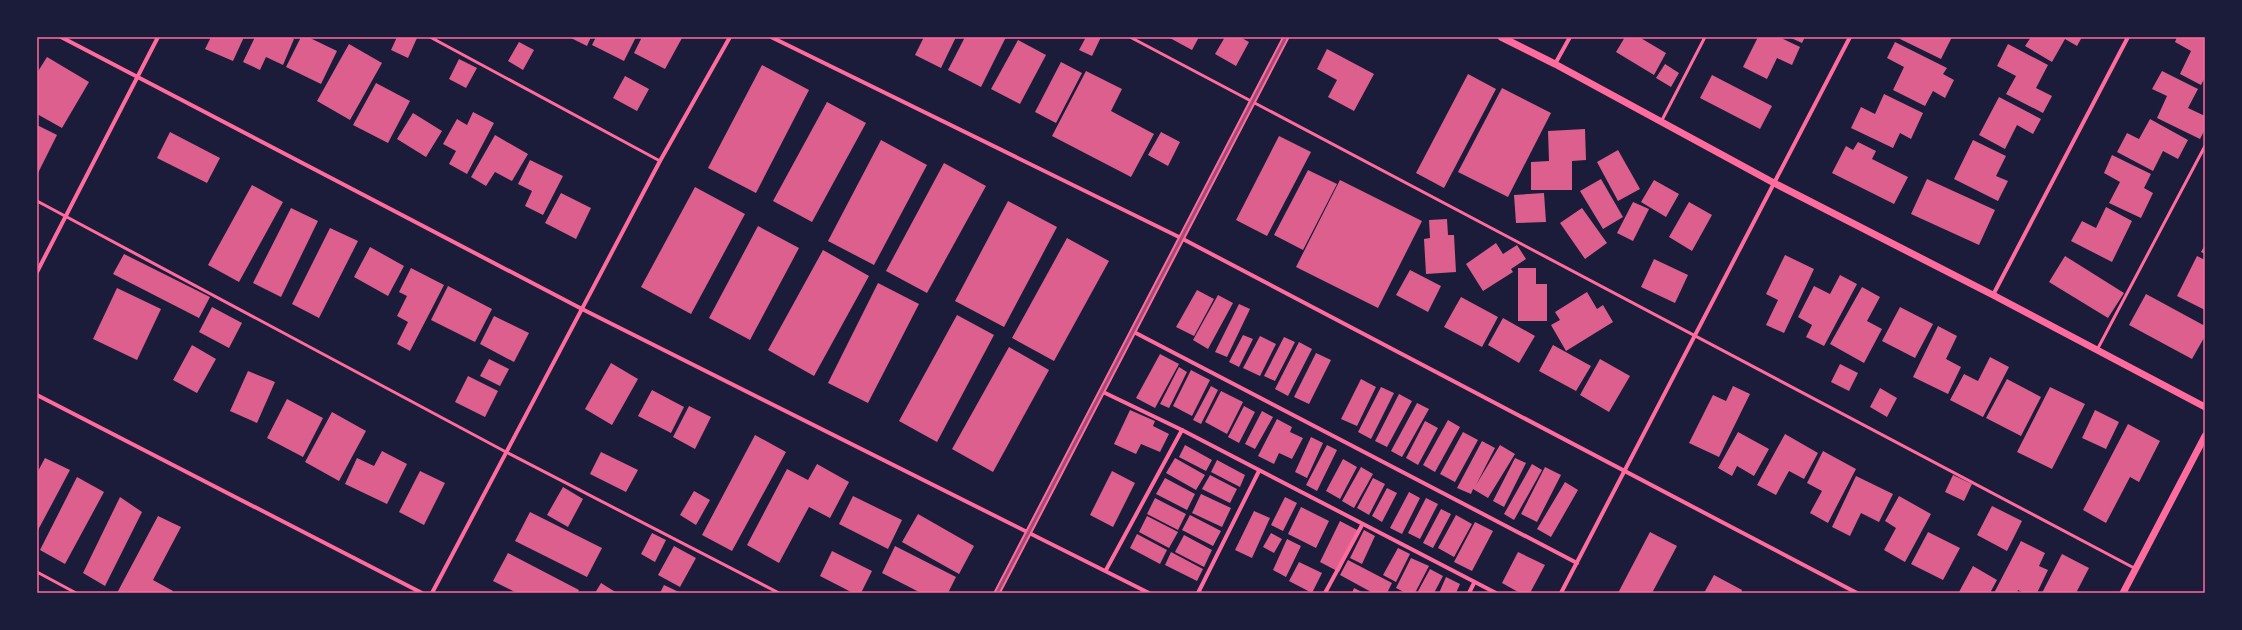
<svg xmlns="http://www.w3.org/2000/svg" width="2242" height="630" viewBox="0 0 2242 630" font-family="'Work Sans',sans-serif">
<style>
.building{fill:#dd5f8e}
.lines{fill:none;stroke-linecap:round;stroke-linejoin:round}
.service{stroke:#ff6b9d;stroke-width:3}
.minor{stroke:#ff6b9d;stroke-width:4}
.tertiary{stroke:#ff6b9d;stroke-width:7}
.rail{stroke:#a44b75;stroke-width:3}
.neatline{fill:none;stroke:#ff6b9d;stroke-width:1.5}
</style>
<rect width="100%" height="100%" fill="#1b1b3a"/>
<g class="building">
<polygon points="211,37 244,37 233,61 205,49"/>
<polygon points="255,37 289,37 294,39 283,65 266,57 260,70 243,62"/>
<polygon points="301,37 308,37 337,51 321,84 286,67"/>
<polygon points="397,37 417,38 408,58 391,50"/>
<polygon points="569,37 591,37 587,46"/>
<polygon points="596,37 636,37 624,61 592,45"/>
<polygon points="642,37 681,37 682,38 665,69 634,53"/>
<polygon points="924,37 956,37 941,68 915,55"/>
<polygon points="965,37 1006,37 981,87 948,70"/>
<polygon points="1086,37 1101,37 1092,56 1079,50"/>
<polygon points="1168,37 1199,37 1192,50"/>
<polygon points="1225,37 1240,37 1249,42 1236,66 1215,54"/>
<polygon points="1625,37 1639,37 1666,53 1654,75 1616,52"/>
<polygon points="1758,37 1779,37 1800,47 1792,65 1777,58 1767,79 1743,67"/>
<polygon points="1789,37 1805,37 1802,43"/>
<polygon points="1901,37 1952,37 1941,59 1900,39"/>
<polygon points="2031,37 2082,37 2077,46 2065,39 2052,62 2025,46"/>
<polygon points="2177,37 2205,37 2205,77 2201,85 2180,74 2191,51 2175,42"/>
<polygon points="1018,40 1046,55 1020,104 991,89"/>
<polygon points="519,42 534,50 523,70 508,61"/>
<polygon points="1895,42 1947,68 1943,74 1954,80 1945,98 1933,91 1925,106 1893,90 1904,67 1887,58"/>
<polygon points="349,44 382,63 350,120 317,101"/>
<polygon points="2008,44 2048,65 2036,88 2052,96 2043,113 2006,94 2016,76 1997,66"/>
<polygon points="1327,49 1374,74 1354,111 1328,97 1337,80 1317,69"/>
<polygon points="47,57 89,82 62,128 37,114 37,73"/>
<polygon points="459,59 477,68 466,88 449,79"/>
<polygon points="1061,62 1082,73 1056,123 1035,112"/>
<polygon points="1665,64 1679,73 1671,87 1656,78"/>
<polygon points="762,65 809,90 756,193 708,168"/>
<polygon points="1086,71 1122,89 1111,111 1154,134 1131,177 1052,136"/>
<polygon points="2162,71 2198,89 2188,108 2205,116 2205,129 2200,139 2157,118 2167,96 2152,89"/>
<polygon points="1468,74 1496,89 1444,188 1416,173"/>
<polygon points="1712,75 1772,106 1760,129 1700,98"/>
<polygon points="625,76 649,89 637,111 613,98"/>
<polygon points="376,83 410,101 388,143 353,125"/>
<polygon points="1502,88 1551,113 1508,197 1458,172"/>
<polygon points="1884,94 1923,113 1911,139 1900,133 1893,148 1851,128 1861,107 1875,114"/>
<polygon points="1999,97 2041,119 2033,134 2017,125 2005,149 1979,135"/>
<polygon points="827,102 866,123 812,222 773,201"/>
<polygon points="473,112 494,123 467,174 449,164 456,151 443,144 457,119 467,125"/>
<polygon points="413,113 442,131 426,157 397,139"/>
<polygon points="2150,119 2188,140 2178,159 2163,151 2153,171 2117,152 2127,133 2139,139"/>
<polygon points="37,125 57,135 37,175"/>
<polygon points="1585,129 1586,160 1572,161 1572,190 1531,190 1531,162 1549,161 1548,131"/>
<polygon points="170,132 220,158 207,183 157,158"/>
<polygon points="1161,132 1180,142 1168,166 1148,155"/>
<polygon points="495,135 528,154 512,181 495,172 486,186 471,177"/>
<polygon points="1279,136 1311,152 1267,236 1236,220"/>
<polygon points="881,140 927,165 874,265 828,241"/>
<polygon points="1973,140 2006,156 1996,176 2008,181 1998,201 1954,179"/>
<polygon points="1858,142 1876,151 1872,159 1908,177 1894,204 1832,173 1846,146 1853,150"/>
<polygon points="1618,150 1640,189 1618,201 1597,162"/>
<polygon points="2112,155 2151,174 2144,188 2153,193 2141,218 2109,203 2120,182 2104,173"/>
<polygon points="530,160 563,176 543,215 525,206 532,191 518,184"/>
<polygon points="944,163 986,186 927,293 886,271"/>
<polygon points="1308,170 1337,184 1303,250 1274,235"/>
<polygon points="1601,179 1623,217 1603,229 1580,191"/>
<polygon points="1927,179 1995,210 1979,245 1911,214"/>
<polygon points="1340,180 1422,221 1378,308 1296,267"/>
<polygon points="1654,180 1679,194 1666,217 1641,202"/>
<polygon points="252,185 283,202 239,282 208,265"/>
<polygon points="695,187 745,214 691,314 641,287"/>
<polygon points="561,193 591,208 576,239 545,223"/>
<polygon points="1544,193 1546,222 1516,223 1514,195"/>
<polygon points="1008,201 1057,227 1004,327 955,301"/>
<polygon points="1633,202 1649,209 1633,241 1617,233"/>
<polygon points="1689,202 1712,215 1692,251 1669,237"/>
<polygon points="2106,207 2132,221 2112,262 2071,241 2082,221 2096,228"/>
<polygon points="291,208 318,221 281,297 253,283"/>
<polygon points="1582,208 1607,243 1585,259 1560,223"/>
<polygon points="1447,219 1448,235 1454,235 1456,272 1426,274 1424,239 1430,238 1429,220"/>
<polygon points="758,226 799,248 750,340 709,318"/>
<polygon points="330,228 358,241 319,318 292,304"/>
<polygon points="1067,238 1109,261 1054,361 1012,338"/>
<polygon points="1496,243 1503,254 1517,245 1526,259 1511,269 1513,272 1483,291 1466,264"/>
<polygon points="2205,245 2205,254 2201,252"/>
<polygon points="370,247 404,266 388,296 354,277"/>
<polygon points="823,250 869,276 814,376 768,350"/>
<polygon points="124,254 210,297 199,318 113,274"/>
<polygon points="1785,255 1814,269 1784,333 1766,325 1778,300 1766,294"/>
<polygon points="2065,256 2124,293 2108,318 2049,282"/>
<polygon points="2197,256 2205,260 2205,310 2177,296"/>
<polygon points="1654,259 1688,275 1675,303 1641,287"/>
<polygon points="411,268 444,285 410,351 397,344 408,322 397,316 407,296 399,292"/>
<polygon points="1518,268 1536,268 1536,284 1547,284 1547,321 1518,321"/>
<polygon points="1410,270 1441,286 1428,312 1396,295"/>
<polygon points="1840,275 1857,284 1824,346 1806,337 1812,325 1798,317 1814,286 1830,294"/>
<polygon points="878,283 919,304 868,403 828,383"/>
<polygon points="448,286 492,309 475,342 431,320"/>
<polygon points="1862,287 1880,297 1867,321 1882,329 1864,363 1830,344"/>
<polygon points="117,288 161,309 137,360 93,339"/>
<polygon points="1197,290 1214,299 1194,336 1176,327"/>
<polygon points="1587,292 1597,309 1603,305 1613,322 1566,351 1551,325 1560,320 1555,312"/>
<polygon points="2146,294 2205,326 2205,336 2192,359 2129,325"/>
<polygon points="1218,295 1233,303 1208,349 1193,340"/>
<polygon points="1461,297 1498,317 1482,347 1444,327"/>
<polygon points="1239,304 1250,309 1227,357 1215,352"/>
<polygon points="212,307 242,323 229,348 199,332"/>
<polygon points="1900,307 1933,324 1915,358 1882,341"/>
<polygon points="957,315 994,335 937,442 899,421"/>
<polygon points="494,316 529,333 514,362 480,344"/>
<polygon points="1503,318 1535,336 1519,363 1488,345"/>
<polygon points="1938,326 1957,336 1946,359 1961,367 1948,394 1913,377"/>
<polygon points="1243,335 1253,339 1239,367 1229,362"/>
<polygon points="1260,336 1276,344 1260,376 1243,368"/>
<polygon points="1284,337 1295,342 1275,381 1264,376"/>
<polygon points="1299,342 1312,349 1288,396 1275,389"/>
<polygon points="192,345 216,359 197,393 173,380"/>
<polygon points="1553,345 1591,366 1576,391 1539,371"/>
<polygon points="1009,347 1049,370 993,472 952,449"/>
<polygon points="1316,353 1331,360 1309,404 1294,397"/>
<polygon points="1160,354 1179,364 1155,408 1136,398"/>
<polygon points="1990,357 2009,367 1983,417 1950,400 1964,374 1978,381"/>
<polygon points="489,359 509,369 500,386 480,376"/>
<polygon points="1600,359 1630,376 1609,412 1580,395"/>
<polygon points="611,363 638,379 612,425 585,409"/>
<polygon points="1840,364 1858,373 1849,391 1831,382"/>
<polygon points="1179,367 1187,372 1169,408 1160,404"/>
<polygon points="1191,370 1210,380 1192,416 1173,406"/>
<polygon points="248,371 275,382 257,423 230,411"/>
<polygon points="468,376 498,391 485,417 455,402"/>
<polygon points="1361,379 1376,387 1357,426 1341,419"/>
<polygon points="2007,379 2041,397 2021,436 1986,418"/>
<polygon points="1211,386 1218,390 1201,424 1193,420"/>
<polygon points="1733,386 1750,394 1719,457 1689,443 1713,395 1726,401"/>
<polygon points="1381,387 1394,393 1371,439 1358,432"/>
<polygon points="2050,387 2085,404 2052,469 2017,452"/>
<polygon points="1880,388 1897,398 1887,417 1870,407"/>
<polygon points="652,390 684,407 671,433 638,416"/>
<polygon points="1221,391 1243,402 1227,434 1205,422"/>
<polygon points="1399,394 1412,401 1387,447 1375,441"/>
<polygon points="287,399 323,418 303,457 267,438"/>
<polygon points="1417,403 1429,409 1402,457 1391,451"/>
<polygon points="689,406 711,417 695,449 673,437"/>
<polygon points="1244,406 1255,412 1239,443 1228,437"/>
<polygon points="1130,410 1155,421 1153,426 1169,434 1160,452 1141,444 1136,454 1114,444"/>
<polygon points="2095,410 2119,422 2106,449 2082,438"/>
<polygon points="1262,411 1273,417 1255,449 1245,444"/>
<polygon points="332,412 366,431 339,481 305,462"/>
<polygon points="1277,419 1292,427 1290,432 1303,438 1292,459 1279,453 1274,464 1258,456"/>
<polygon points="1448,420 1460,427 1435,472 1423,465"/>
<polygon points="1425,421 1438,428 1418,465 1406,458"/>
<polygon points="2128,424 2160,441 2139,482 2130,477 2106,523 2083,510"/>
<polygon points="1463,432 1478,440 1455,482 1440,474"/>
<polygon points="1738,432 1769,449 1754,476 1737,466 1732,476 1718,468"/>
<polygon points="1785,434 1818,453 1804,479 1789,471 1776,495 1757,485"/>
<polygon points="755,435 786,452 732,551 702,535"/>
<polygon points="1311,437 1323,443 1307,478 1295,472"/>
<polygon points="1482,441 1495,448 1476,485 1500,445 1515,454 1488,498 1473,489 1471,494 1457,488"/>
<polygon points="1185,445 1212,460 1206,471 1179,457"/>
<polygon points="1327,445 1337,450 1317,491 1306,485"/>
<polygon points="382,451 407,464 387,504 345,484 357,458 374,466"/>
<polygon points="1823,451 1856,469 1828,523 1810,513 1822,491 1807,483"/>
<polygon points="601,452 638,470 626,492 590,474"/>
<polygon points="45,458 70,470 37,532 37,473"/>
<polygon points="1175,458 1205,475 1196,490 1166,473"/>
<polygon points="1515,458 1526,463 1504,507 1493,501"/>
<polygon points="1343,459 1357,467 1340,499 1326,491"/>
<polygon points="1217,460 1245,475 1240,487 1211,472"/>
<polygon points="817,464 849,482 830,518 809,507 779,563 747,545 787,469 808,480"/>
<polygon points="1532,464 1542,470 1514,520 1504,514"/>
<polygon points="1361,467 1373,474 1354,508 1342,501"/>
<polygon points="1545,467 1561,475 1537,522 1521,514"/>
<polygon points="420,471 445,483 424,525 399,512"/>
<polygon points="1112,471 1135,483 1113,527 1090,515"/>
<polygon points="1210,475 1237,489 1230,503 1202,489"/>
<polygon points="1953,475 1972,484 1964,501 1945,492"/>
<polygon points="1856,476 1893,494 1879,522 1861,513 1850,536 1832,527"/>
<polygon points="77,477 104,492 65,564 40,550"/>
<polygon points="1165,478 1195,494 1187,510 1156,494"/>
<polygon points="1373,478 1385,484 1369,515 1357,508"/>
<polygon points="1565,482 1578,490 1551,537 1537,529"/>
<polygon points="563,487 583,499 568,527 547,515"/>
<polygon points="1387,488 1397,493 1382,522 1372,516"/>
<polygon points="694,491 710,500 696,525 680,515"/>
<polygon points="1409,492 1420,498 1402,534 1390,528"/>
<polygon points="1201,494 1231,508 1222,527 1192,513"/>
<polygon points="853,496 902,520 888,549 839,524"/>
<polygon points="1899,496 1931,514 1905,562 1884,550 1896,528 1885,521"/>
<polygon points="120,497 142,512 105,586 83,573"/>
<polygon points="1285,497 1297,503 1283,531 1271,525"/>
<polygon points="1155,498 1186,514 1178,530 1147,514"/>
<polygon points="1426,498 1438,504 1420,539 1408,533"/>
<polygon points="1992,506 2022,521 2007,551 1977,535"/>
<polygon points="1301,507 1329,521 1316,548 1288,534"/>
<polygon points="1441,509 1451,514 1433,548 1423,543"/>
<polygon points="1254,511 1270,518 1252,558 1235,550"/>
<polygon points="530,512 602,548 587,577 515,541"/>
<polygon points="918,514 974,546 959,574 902,542"/>
<polygon points="1190,515 1221,531 1213,546 1182,530"/>
<polygon points="1456,515 1472,524 1454,557 1438,548"/>
<polygon points="158,516 181,527 153,580 173,591 172,593 117,593"/>
<polygon points="1147,516 1178,532 1169,548 1139,532"/>
<polygon points="1340,521 1359,531 1339,572 1320,562"/>
<polygon points="1475,522 1493,531 1472,571 1454,562"/>
<polygon points="1364,530 1375,536 1362,564 1350,558"/>
<polygon points="1650,532 1677,546 1652,593 1618,593"/>
<polygon points="1928,532 1960,548 1943,580 1911,564"/>
<polygon points="652,533 666,540 655,562 641,554"/>
<polygon points="1271,533 1282,539 1274,553 1263,547"/>
<polygon points="1137,534 1167,550 1160,564 1130,548"/>
<polygon points="1184,535 1212,550 1204,567 1175,552"/>
<polygon points="1287,539 1301,546 1286,577 1273,570"/>
<polygon points="2021,541 2045,553 2039,566 2048,570 2037,593 2024,593 2018,590 2017,593 1994,593"/>
<polygon points="674,546 696,558 680,587 658,575"/>
<polygon points="895,546 956,577 948,593 921,593 882,573"/>
<polygon points="1398,548 1410,554 1396,582 1383,575"/>
<polygon points="832,551 872,571 861,593 853,593 820,576"/>
<polygon points="1171,552 1203,569 1197,581 1165,565"/>
<polygon points="1518,552 1545,565 1530,593 1520,593 1502,583"/>
<polygon points="508,553 579,590 577,593 517,593 493,581"/>
<polygon points="2062,554 2089,568 2076,593 2042,593"/>
<polygon points="1411,558 1429,566 1415,593 1406,593 1396,588"/>
<polygon points="1348,560 1392,583 1387,593 1373,593 1340,575"/>
<polygon points="1299,562 1322,573 1312,593 1289,581"/>
<polygon points="1973,566 1997,580 1990,593 1959,592"/>
<polygon points="1430,569 1443,576 1434,593 1417,593"/>
<polygon points="1714,575 1742,590 1741,593 1704,593"/>
<polygon points="1446,577 1460,584 1456,593 1439,593"/>
<polygon points="601,583 617,593 595,593"/>
<polygon points="664,585 681,593 660,593"/>
<polygon points="1354,588 1364,593 1352,593"/>
</g>
<g class="lines">
<g class="service">
<polyline points="430,37 660,161"/>
<polyline points="1130,37 2136,569"/>
<polyline points="1661,122 1705,37"/>
<polyline points="37,201 506,452 779,593"/>
<polyline points="2097,350 2205,146"/>
<polyline points="37,572 76,593"/>
</g>
<g class="minor">
<polyline points="61,37 582,309 1149,593"/>
<polyline points="771,37 1181,238 1857,593"/>
<polyline points="1555,64 1570,37"/>
<polyline points="37,272 158,37"/>
<polyline points="1993,295 2128,37"/>
<polyline points="1132,331 1577,563"/>
<polyline points="1101,391 1182,430 1496,593"/>
<polyline points="37,395 422,593"/>
<polyline points="1106,570 1182,430"/>
<polyline points="432,593 660,161 730,37"/>
<polyline points="1198,593 1259,471"/>
<polyline points="1325,593 1362,525"/>
<polyline points="1469,593 1474,583"/>
<polyline points="1561,593 1850,37"/>
</g>
<g class="tertiary">
<polyline points="1501,37 1555,64 1774,183 1993,295 2205,407"/>
<polyline points="997,593 1286,37"/>
<polyline points="2123,593 2205,436"/>
</g>
<polyline class="rail" points="997,593 1286,37"/>
</g>
<rect width="2242" height="630" fill="none" stroke="#1b1b3a" stroke-width="76"/>
<rect x="38" y="38" width="2166" height="554" class="neatline"/>
</svg>
